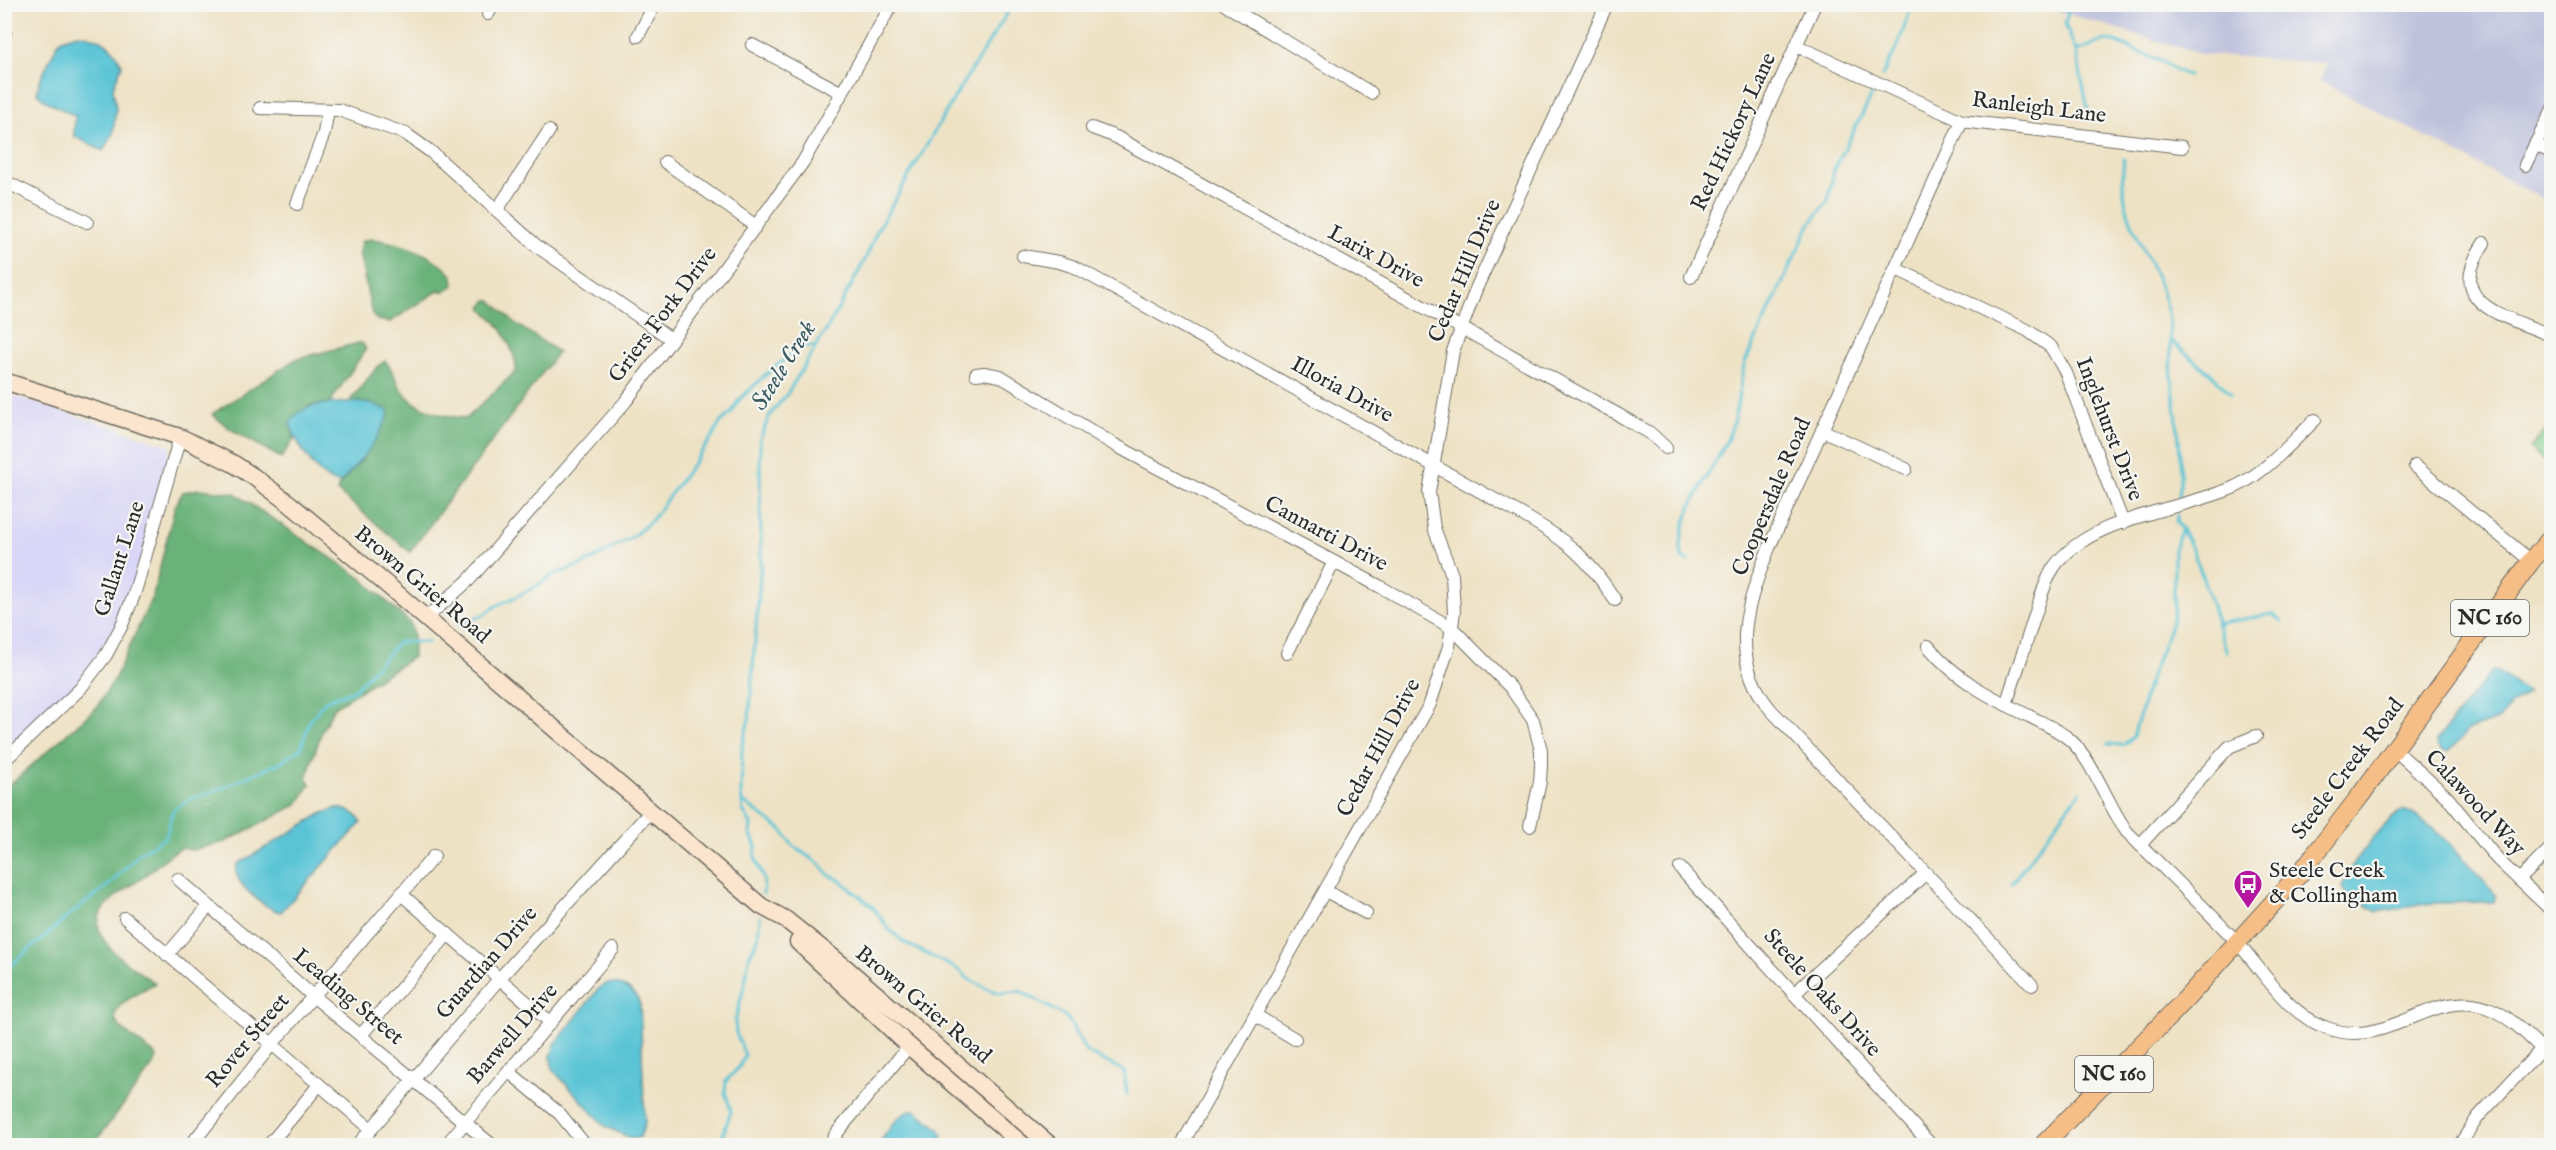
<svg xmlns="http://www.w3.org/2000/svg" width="2556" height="1150" viewBox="0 0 2556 1150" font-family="'IM FELL English',serif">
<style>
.built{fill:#d9d6f7}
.industrial{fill:#c0c2dd}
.green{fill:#83d08f;stroke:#577e5d;stroke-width:1.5}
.forest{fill:#6ab27a;stroke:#4a6e52;stroke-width:1.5}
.water{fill:#5ac4d6;stroke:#427880;stroke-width:1.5}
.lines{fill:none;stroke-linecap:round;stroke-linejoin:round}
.stream{stroke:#5ac4d6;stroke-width:3}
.street-casing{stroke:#6f6b61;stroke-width:14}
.secondary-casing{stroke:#6f6b61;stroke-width:19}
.primary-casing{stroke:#6f6b61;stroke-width:20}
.street{stroke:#fff;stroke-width:12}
.secondary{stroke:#fbe5cf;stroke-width:16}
.primary{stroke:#f6be87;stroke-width:18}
.labels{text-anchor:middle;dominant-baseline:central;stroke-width:4.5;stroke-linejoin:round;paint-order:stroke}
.shield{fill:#f6f6f2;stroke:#686867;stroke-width:1.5}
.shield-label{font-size:21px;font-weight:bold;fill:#2b2b2b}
.street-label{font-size:22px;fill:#2b2b2b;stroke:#f6f6f2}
.poi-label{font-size:22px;fill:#2b2b2b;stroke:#f6f6f2;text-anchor:start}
.water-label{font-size:24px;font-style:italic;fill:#39595e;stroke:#f6f6f2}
</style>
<rect width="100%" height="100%" fill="#f6f6f2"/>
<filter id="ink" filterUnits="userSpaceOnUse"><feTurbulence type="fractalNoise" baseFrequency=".0167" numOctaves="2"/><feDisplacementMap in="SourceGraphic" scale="12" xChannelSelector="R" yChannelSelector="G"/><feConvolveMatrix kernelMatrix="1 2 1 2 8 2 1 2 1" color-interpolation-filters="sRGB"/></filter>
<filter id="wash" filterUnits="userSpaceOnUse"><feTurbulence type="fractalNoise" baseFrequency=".008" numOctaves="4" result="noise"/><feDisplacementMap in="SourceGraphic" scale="24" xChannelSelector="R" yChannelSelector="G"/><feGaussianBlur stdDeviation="1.35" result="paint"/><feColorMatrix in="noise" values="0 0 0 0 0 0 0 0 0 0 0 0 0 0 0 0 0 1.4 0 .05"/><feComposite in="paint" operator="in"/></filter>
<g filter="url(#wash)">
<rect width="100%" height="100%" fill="#eee2c5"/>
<polygon class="built" points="5,393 171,446 136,578 115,631 79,682 5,754"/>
<polygon class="industrial" points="2039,5 2551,5 2551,203 2320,81 2327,63 2200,54"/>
<polygon class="green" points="2545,431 2551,436 2551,452 2544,461 2530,449"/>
<g class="forest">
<path d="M 372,239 C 399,242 435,254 453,276 L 454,285 L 445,291 L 438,291 L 390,322 L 377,320 L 372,314 L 359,252 L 362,241 Z"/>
<path d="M 487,300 L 491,300 L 515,323 L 558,352 L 410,552 L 337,491 L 340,483 L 364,458 L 371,403 L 349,402 L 378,366 L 385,361 C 394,370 395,381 402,390 C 415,410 445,417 467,418 L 516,371 C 517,357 505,332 495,321 C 491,316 485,313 482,307 Z"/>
<polygon points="359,343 362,343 366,349 329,404 309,406 290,424 295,438 281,458 230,429 212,414 296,359"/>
<path d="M 200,489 L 234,493 L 360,577 L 410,623 L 413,635 L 413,657 L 334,707 L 322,731 L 307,776 L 310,785 L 297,805 L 225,842 L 192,850 L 181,848 C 165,856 153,870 138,881 C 126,889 110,899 102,911 C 84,940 137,970 155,983 C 94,1017 109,1020 157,1056 L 155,1063 L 93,1145 L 5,1145 L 5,789 L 97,707 L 115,678 L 153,595 L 175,506 L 183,492 Z"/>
</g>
<g class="water">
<path d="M 77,34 C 100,36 113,44 122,65 L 113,88 L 116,108 L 113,133 L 103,151 L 74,136 L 75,116 L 44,100 L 37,92 L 40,80 L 58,43 L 62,39 Z"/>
<path d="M 349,402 L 371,403 L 387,410 L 389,414 C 378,441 360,462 340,483 C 318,481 297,444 290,424 C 298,402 329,404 349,402 Z"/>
<polygon points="2492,671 2498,672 2528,693 2511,705 2498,720 2468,730 2449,752 2442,751 2437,746 2436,741"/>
<path d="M 337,808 C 348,810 357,812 361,823 L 281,912 C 267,910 228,881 238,864 L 321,814 Z"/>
<path d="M 2404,810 C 2436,823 2472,869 2496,894 L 2494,902 L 2432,903 L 2377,912 L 2346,894 L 2342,887 C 2346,868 2387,818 2404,810 Z"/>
<path d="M 608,983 C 623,984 634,989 640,1004 L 645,1124 L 640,1137 L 632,1139 L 605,1126 L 552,1069 L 551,1056 L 555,1044 L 599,988 Z"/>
<path d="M 915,1110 L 939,1129 L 943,1136 L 938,1145 L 878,1145 C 888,1132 897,1112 915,1110 Z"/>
</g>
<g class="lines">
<g class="stream">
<polyline points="2070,4 2065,24 2076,51 2090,119"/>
<polyline points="2076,51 2106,40 2113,41 2160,61 2188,76"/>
<polyline points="1882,76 1899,43 1912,4"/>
<path d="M 2124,159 C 2115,223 2156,255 2168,314 C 2171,331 2170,348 2171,364 C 2174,409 2184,451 2179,496"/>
<polyline points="2171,341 2211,374 2231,394"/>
<path d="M 2177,515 L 2176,522 C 2198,546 2214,619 2227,652"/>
<path d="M 1689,561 L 1682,558 C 1674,516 1715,471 1730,433 C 1739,410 1738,385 1746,360 L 1810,224 L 1828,201 L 1834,170 L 1874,91"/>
<polyline points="2216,624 2272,614 2282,621"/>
<polyline points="459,625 483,615 496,606 532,589 551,576 588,562 632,537 652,520 662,506 713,436 720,423 732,412 738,401 763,377 795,351 805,346 815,346"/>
<polyline points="2108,744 2123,745 2133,737 2150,679 2170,628 2174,612 2174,549 2182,529"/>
<polyline points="743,802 782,830 793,846 820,864 829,875 838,879 872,906 888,928 903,942 959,970 967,978 988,989 1001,993 1020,991 1063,1015 1068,1019 1086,1052 1124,1071 1127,1094"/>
<polyline points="2011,884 2080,792"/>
<polyline points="763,894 764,880 755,857 756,846 750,833 751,825 743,810 741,794 742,747 749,719 761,563 760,439 770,415 787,394 831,322 865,260 878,229 960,88 1013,4"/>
<polyline points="4,971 72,913 109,885 140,853 166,837 173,810 192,798 213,792 279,763 301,748 310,720 325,701 354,690 399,642 428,642"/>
<polyline points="719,1146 731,1111 725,1092 726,1081 740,1066 745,1055 736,1033 735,1021 745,983 749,957 758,938 760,917"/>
</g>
</g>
</g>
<g filter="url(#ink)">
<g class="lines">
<g class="street-casing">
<g id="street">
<polyline points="1224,4 1371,93"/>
<polyline points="488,14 494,4"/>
<polyline points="4,35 5,33"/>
<polyline points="638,36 655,4"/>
<polyline points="752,45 842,93"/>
<polyline points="1797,46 1962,121 2182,147"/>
<polyline points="260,108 339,110 406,134 431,152 538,247 671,339"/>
<path d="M 1962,121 L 1771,543 C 1748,601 1726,657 1771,710 L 2032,985"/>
<polyline points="1092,128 1116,137 1617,414 1650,433 1666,448"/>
<polyline points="2535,144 2552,153"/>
<polyline points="665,162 756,226"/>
<polyline points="2525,165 2552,111"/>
<polyline points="4,181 87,222"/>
<polyline points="297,204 324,133 328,110"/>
<polyline points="497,210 549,131"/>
<path d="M 2484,243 C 2442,306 2505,315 2552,336"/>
<path d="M 1023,256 L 1059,262 L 1075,267 L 1521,514 C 1566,540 1587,556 1615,600"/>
<polyline points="1896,269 2027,330 2051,347 2066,373 2123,523"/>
<polyline points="1691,277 1815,4"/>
<polyline points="976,374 984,373 1000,376 1115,445 1379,586 1452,628 1510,687 1533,720 1541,750 1541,766 1540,782 1530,826"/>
<polyline points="1822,430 1906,469"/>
<polyline points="2415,466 2531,561"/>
<polyline points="426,618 469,580 626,401 803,162 892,4"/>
<path d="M 1928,646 C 1956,680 1990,697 2029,716 C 2042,723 2057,729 2069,739 C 2092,758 2108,806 2127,832 C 2164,868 2201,904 2236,941 C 2265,972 2285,1013 2327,1028 C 2389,1051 2433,986 2488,1008 C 2513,1017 2533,1041 2552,1059"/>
<polyline points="1287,653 1334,562"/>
<path d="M 2006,705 C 2015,676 2025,647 2034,618 C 2040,601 2044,582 2054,567 C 2091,516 2180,511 2235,487 C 2266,472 2291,443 2315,420"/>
<polyline points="2394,749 2447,797 2498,860 2552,911"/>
<polyline points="4,761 80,689 106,655 121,627 134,595 180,437"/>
<polyline points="2140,845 2229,747 2256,736"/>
<polyline points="1680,868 1932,1146"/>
<polyline points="178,879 313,996 493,1146"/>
<polyline points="2519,880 2552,847"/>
<polyline points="1326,891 1366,913"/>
<polyline points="401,894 550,1022"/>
<polyline points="125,918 371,1129"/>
<polyline points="167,955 209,906"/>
<polyline points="1794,994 1926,873"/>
<polyline points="1255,1015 1295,1039"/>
<polyline points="361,1035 448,934"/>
<polyline points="508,1071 560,1114 586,1146"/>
<polyline points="190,1146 272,1044 434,856"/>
<polyline points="268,1146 319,1085"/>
<polyline points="357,1146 499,979 651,811"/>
<polyline points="445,1146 613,949"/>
<polyline points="830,1146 836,1134 909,1046"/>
<polyline points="1181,1146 1430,704 1449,646 1454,612 1452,575 1434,528 1429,492 1453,351 1476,289 1607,4"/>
<polyline points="2459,1146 2478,1117 2552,1038"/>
</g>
</g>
<g class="secondary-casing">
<g id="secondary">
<polyline points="4,381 180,437 234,464 254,477 290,504 386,584 761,906 785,919 846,968 1051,1146"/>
<polyline points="798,942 909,1046 1024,1146"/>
</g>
</g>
<g class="primary-casing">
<polyline id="primary" points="2042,1146 2184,1001 2302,871 2360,796 2531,561 2552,537"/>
</g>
<use href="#street" class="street"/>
<use href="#secondary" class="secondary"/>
<use href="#primary" class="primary"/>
</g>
</g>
<defs>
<g id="bus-pin" transform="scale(1.5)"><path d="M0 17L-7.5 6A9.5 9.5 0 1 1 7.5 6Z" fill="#b5179e" stroke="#f6f6f2"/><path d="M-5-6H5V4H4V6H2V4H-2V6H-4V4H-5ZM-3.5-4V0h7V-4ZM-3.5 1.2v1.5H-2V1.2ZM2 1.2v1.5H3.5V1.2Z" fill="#fff"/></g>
</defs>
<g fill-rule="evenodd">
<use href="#bus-pin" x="2248" y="884"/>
</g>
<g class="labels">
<g class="shield">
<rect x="2451" y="600" width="78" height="36" rx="4.5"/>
<rect x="2075" y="1056" width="78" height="36" rx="4.5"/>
</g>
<g class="shield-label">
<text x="2490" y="618">NC 160</text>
<text x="2114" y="1074">NC 160</text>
</g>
<g class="street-label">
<text transform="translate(2039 108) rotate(7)">Ranleigh Lane</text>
<text transform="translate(1734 132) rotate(-65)">Red Hickory Lane</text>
<text transform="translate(1376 257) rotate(29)">Larix Drive</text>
<text transform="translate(1465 271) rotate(-67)">Cedar Hill Drive</text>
<text transform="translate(663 315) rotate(-53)">Griers Fork Drive</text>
<text transform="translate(1342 390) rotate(29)">Illoria Drive</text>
<text transform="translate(2109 429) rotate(69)">Inglehurst Drive</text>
<text transform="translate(1772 497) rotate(-67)">Coopersdale Road</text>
<text transform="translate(1326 534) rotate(28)">Cannarti Drive</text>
<text transform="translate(120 559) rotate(-72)">Gallant Lane</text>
<text transform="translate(422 585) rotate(40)">Brown Grier Road</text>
<text transform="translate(1379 748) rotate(-62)">Cedar Hill Drive</text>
<text transform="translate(2348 769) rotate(-53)">Steele Creek Road</text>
<text transform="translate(2475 803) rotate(47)">Calawood Way</text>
<text transform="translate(487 963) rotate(-49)">Guardian Drive</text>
<text transform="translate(1822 993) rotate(48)">Steele Oaks Drive</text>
<text transform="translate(348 997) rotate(40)">Leading Street</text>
<text transform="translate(923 1005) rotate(40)">Brown Grier Road</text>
<text transform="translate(513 1034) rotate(-49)">Barwell Drive</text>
<text transform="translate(248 1041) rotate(-50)">Rover Street</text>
</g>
<g class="poi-label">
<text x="2269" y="871">Steele Creek<tspan x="2269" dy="25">&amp; Collingham</tspan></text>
</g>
<g class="water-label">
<text transform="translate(784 366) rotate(-58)">Steele Creek</text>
</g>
</g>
<rect width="2556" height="1150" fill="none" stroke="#f6f6f2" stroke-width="24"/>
</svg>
